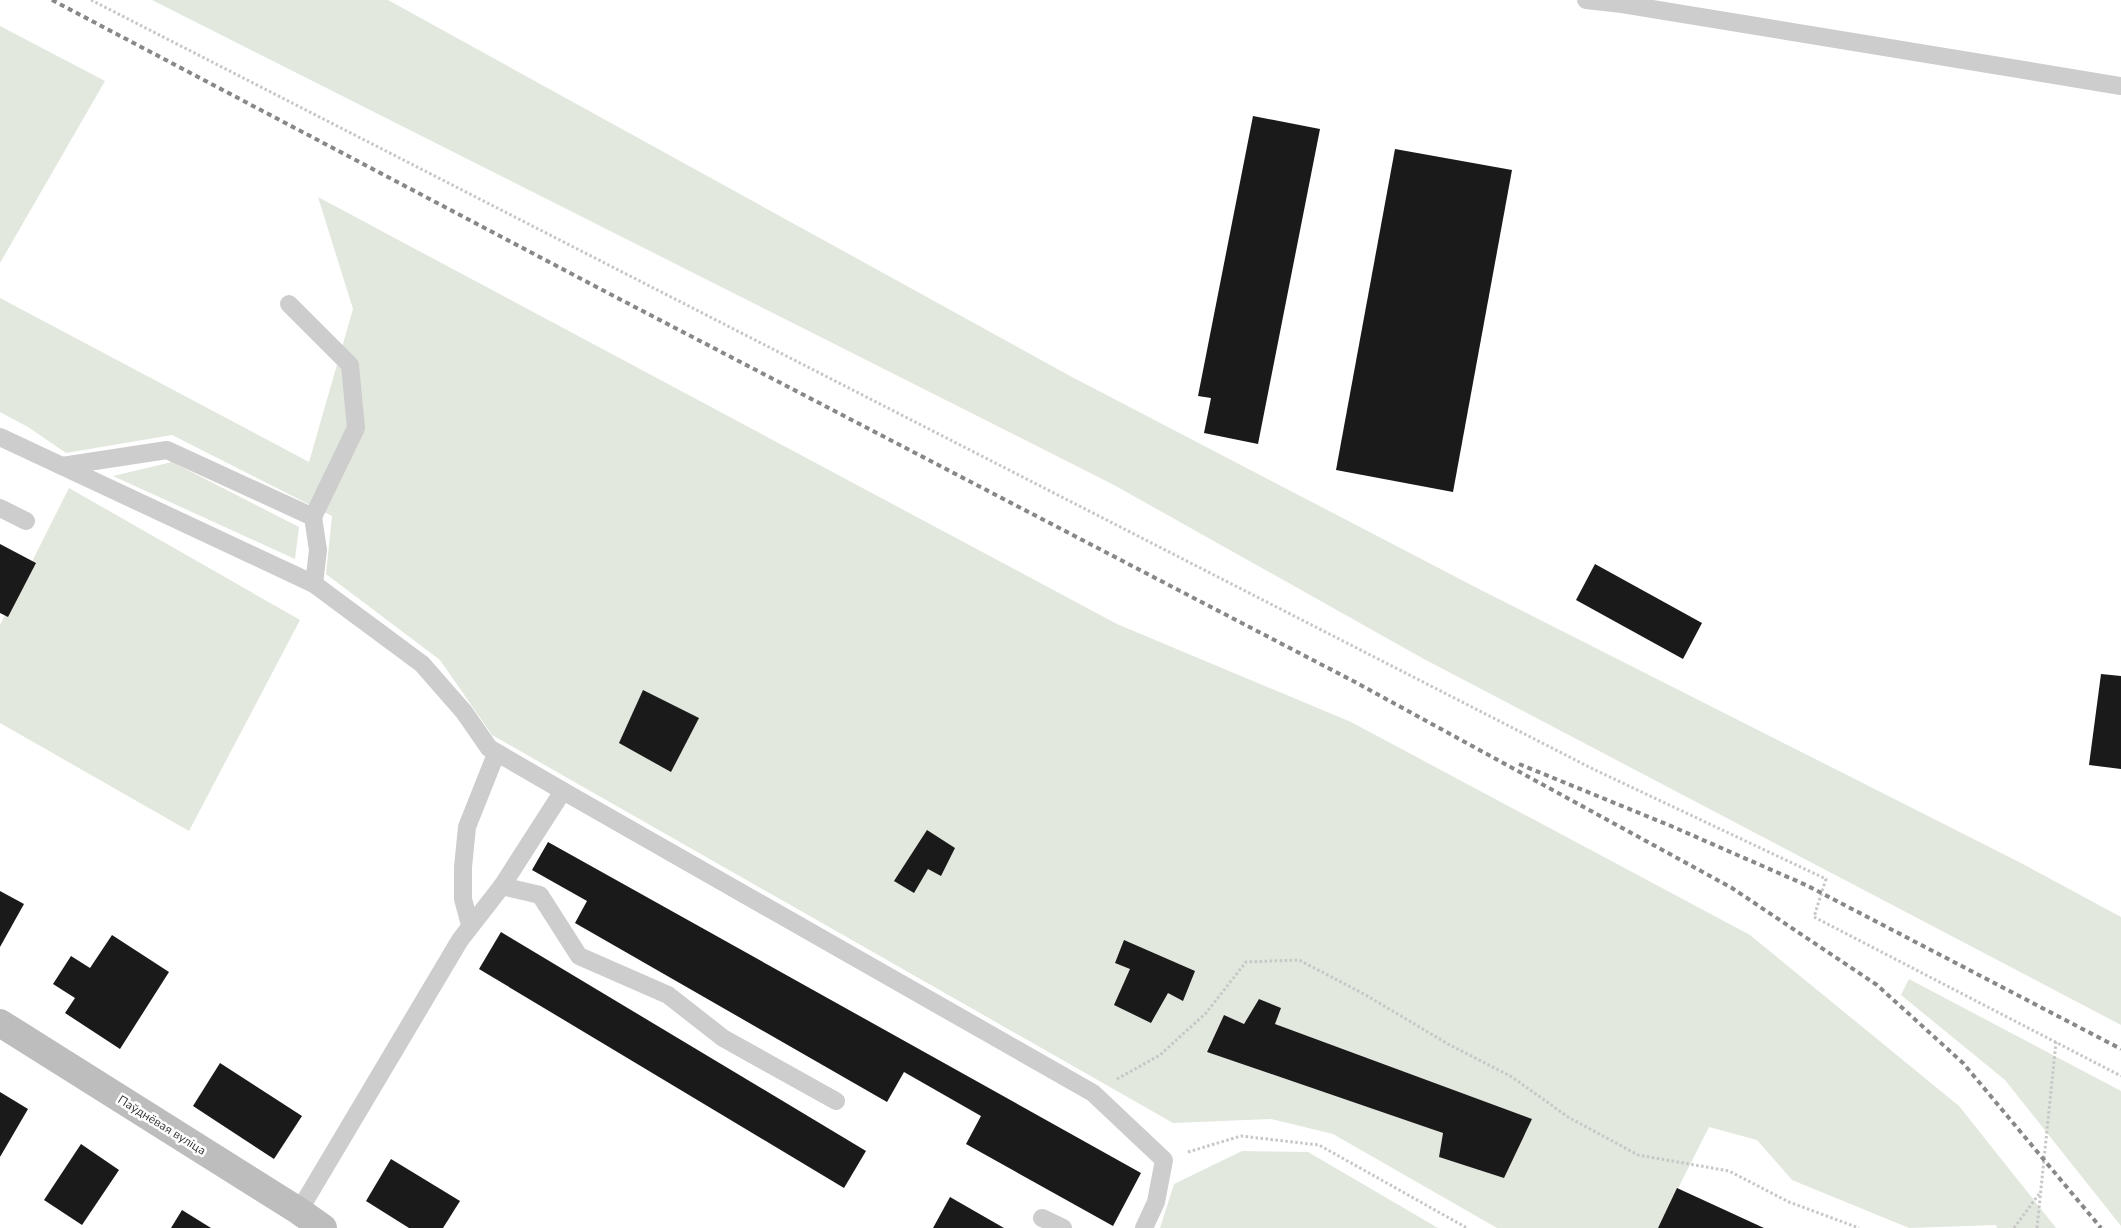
<svg xmlns="http://www.w3.org/2000/svg" width="2121" height="1228" viewBox="0 0 2121 1228" font-family="'Nunito Sans',sans-serif">
<style>
.green{fill:#e2e8de;fill-rule:evenodd}
.building{fill:#1a1a1a}
.lines{fill:none;stroke-linecap:round;stroke-linejoin:round}
.path{stroke:#c7c7c7;stroke-width:3;stroke-dasharray:2.5 2.5;stroke-linecap:butt}
.lane{stroke:#cdcdcd;stroke-width:18}
.secondary{stroke:#bdbdbd;stroke-width:28}
.rail{stroke:#888;stroke-width:4;stroke-dasharray:5 4;stroke-linecap:butt}
.labels{text-anchor:middle;dominant-baseline:central;stroke-width:5;stroke-linejoin:round;paint-order:stroke}
.street-label{font-size:12px;fill:#333;stroke:#fff}
</style>
<rect width="100%" height="100%" fill="#fff"/>
<g class="green">
<polygon points="152,0 388,0 1072,377 1477,588 2021,863 2121,917 2121,1025 1422,658 1114,485"/>
<polygon points="0,26 105,81 0,263"/>
<path d="M 318,197 L 1117,624 L 1351,722 L 1750,935 L 1959,1106 L 2056,1228 L 1997,1228 L 1996,1225 L 1909,1228 L 1792,1180 L 1757,1140 L 1709,1127 L 1658,1228 L 1497,1228 L 1333,1134 L 1271,1119 L 1173,1123 L 492,735 L 440,660 L 326,574 L 332,516 L 172,435 L 66,453 L 28,427 L 0,412 L 0,298 L 309,462 L 353,309 ZM 1259,999 L 1280,1008 L 1275,1024 L 1532,1119 L 1504,1177 L 1439,1157 L 1443,1133 L 1207,1052 L 1205,1055 L 1224,1015 L 1244,1024 Z"/>
<polygon points="172,462 299,527 295,559 113,476"/>
<polygon points="69,488 300,620 189,831 0,723 0,625"/>
<polygon points="1909,979 2121,1091 2121,1226 2005,1080 1901,995"/>
<polygon points="1242,1151 1308,1152 1438,1228 1160,1228 1174,1184"/>
</g>
<g class="building">
<polygon points="1253,116 1320,129 1258,444 1204,433 1211,398 1198,396"/>
<polygon points="1395,149 1512,170 1453,492 1336,470"/>
<polygon points="0,544 36,563 8,617 0,613"/>
<polygon points="1595,564 1702,623 1683,659 1576,600"/>
<polygon points="2101,674 2121,676 2121,769 2089,765"/>
<polygon points="643,690 699,718 671,772 619,743"/>
<polygon points="927,830 955,848 941,876 928,869 914,893 894,881"/>
<polygon points="548,842 1141,1173 1113,1226 966,1144 981,1116 904,1072 887,1102 575,923 587,901 532,870"/>
<polygon points="0,891 24,904 0,947"/>
<polygon points="501,932 866,1151 844,1188 479,969"/>
<polygon points="112,935 169,972 120,1049 65,1013 75,998 53,984 71,956 90,968"/>
<polygon points="1124,940 1195,971 1183,1001 1168,993 1151,1023 1114,1005 1130,969 1115,963"/>
<polygon points="1259,999 1281,1008 1275,1024 1532,1119 1504,1178 1439,1157 1443,1133 1207,1052 1224,1015 1244,1024"/>
<polygon points="220,1063 302,1116 274,1159 193,1106"/>
<polygon points="0,1092 28,1109 0,1157"/>
<polygon points="81,1144 119,1170 82,1225 44,1200"/>
<polygon points="391,1159 460,1201 443,1228 409,1228 366,1201"/>
<polygon points="1677,1188 1764,1228 1658,1228"/>
<polygon points="950,1197 1004,1228 933,1228"/>
<polygon points="182,1210 211,1228 171,1228"/>
</g>
<g class="lines">
<g class="path">
<polyline points="91,0 1593,769 1826,879 1814,917 2121,1076"/>
<polyline points="1117,1079 1160,1055 1206,1013 1246,962 1299,960 1364,994 1448,1044 1512,1077 1568,1117 1638,1155 1729,1171 1789,1202 1859,1228"/>
<polyline points="1188,1152 1241,1136 1319,1145 1467,1228"/>
<polyline points="2014,1228 2039,1194"/>
<polyline points="2037,1228 2056,1042"/>
</g>
<g class="lane">
<polyline points="1586,0 1622,4 2121,86"/>
<polyline points="289,304 350,365 356,428 313,517"/>
<polyline points="0,437 314,584 422,664 464,712 489,748 563,791 502,886 460,940 299,1211"/>
<polyline points="62,466 167,450 313,517 318,550 314,584"/>
<polyline points="0,508 26,521"/>
<polyline points="563,791 1093,1093 1164,1160 1156,1202 1144,1228"/>
<polyline points="502,886 540,895 579,956 668,995 723,1038 836,1101"/>
<polyline points="470,925 463,899 463,867 467,827 496,754"/>
<polyline points="1042,1218 1063,1228"/>
</g>
<polyline class="secondary" points="0,1023 299,1211 323,1228"/>
<g class="rail">
<polyline points="52,0 608,293 1355,682 1732,888 1877,985 1963,1063 2101,1228"/>
<polyline points="1519,764 1671,826 1806,885 2121,1049"/>
</g>
</g>
<g class="labels">
<g class="street-label">
<text transform="translate(162 1125) rotate(32)">Паўднёвая вуліца</text>
</g>
</g>
</svg>
